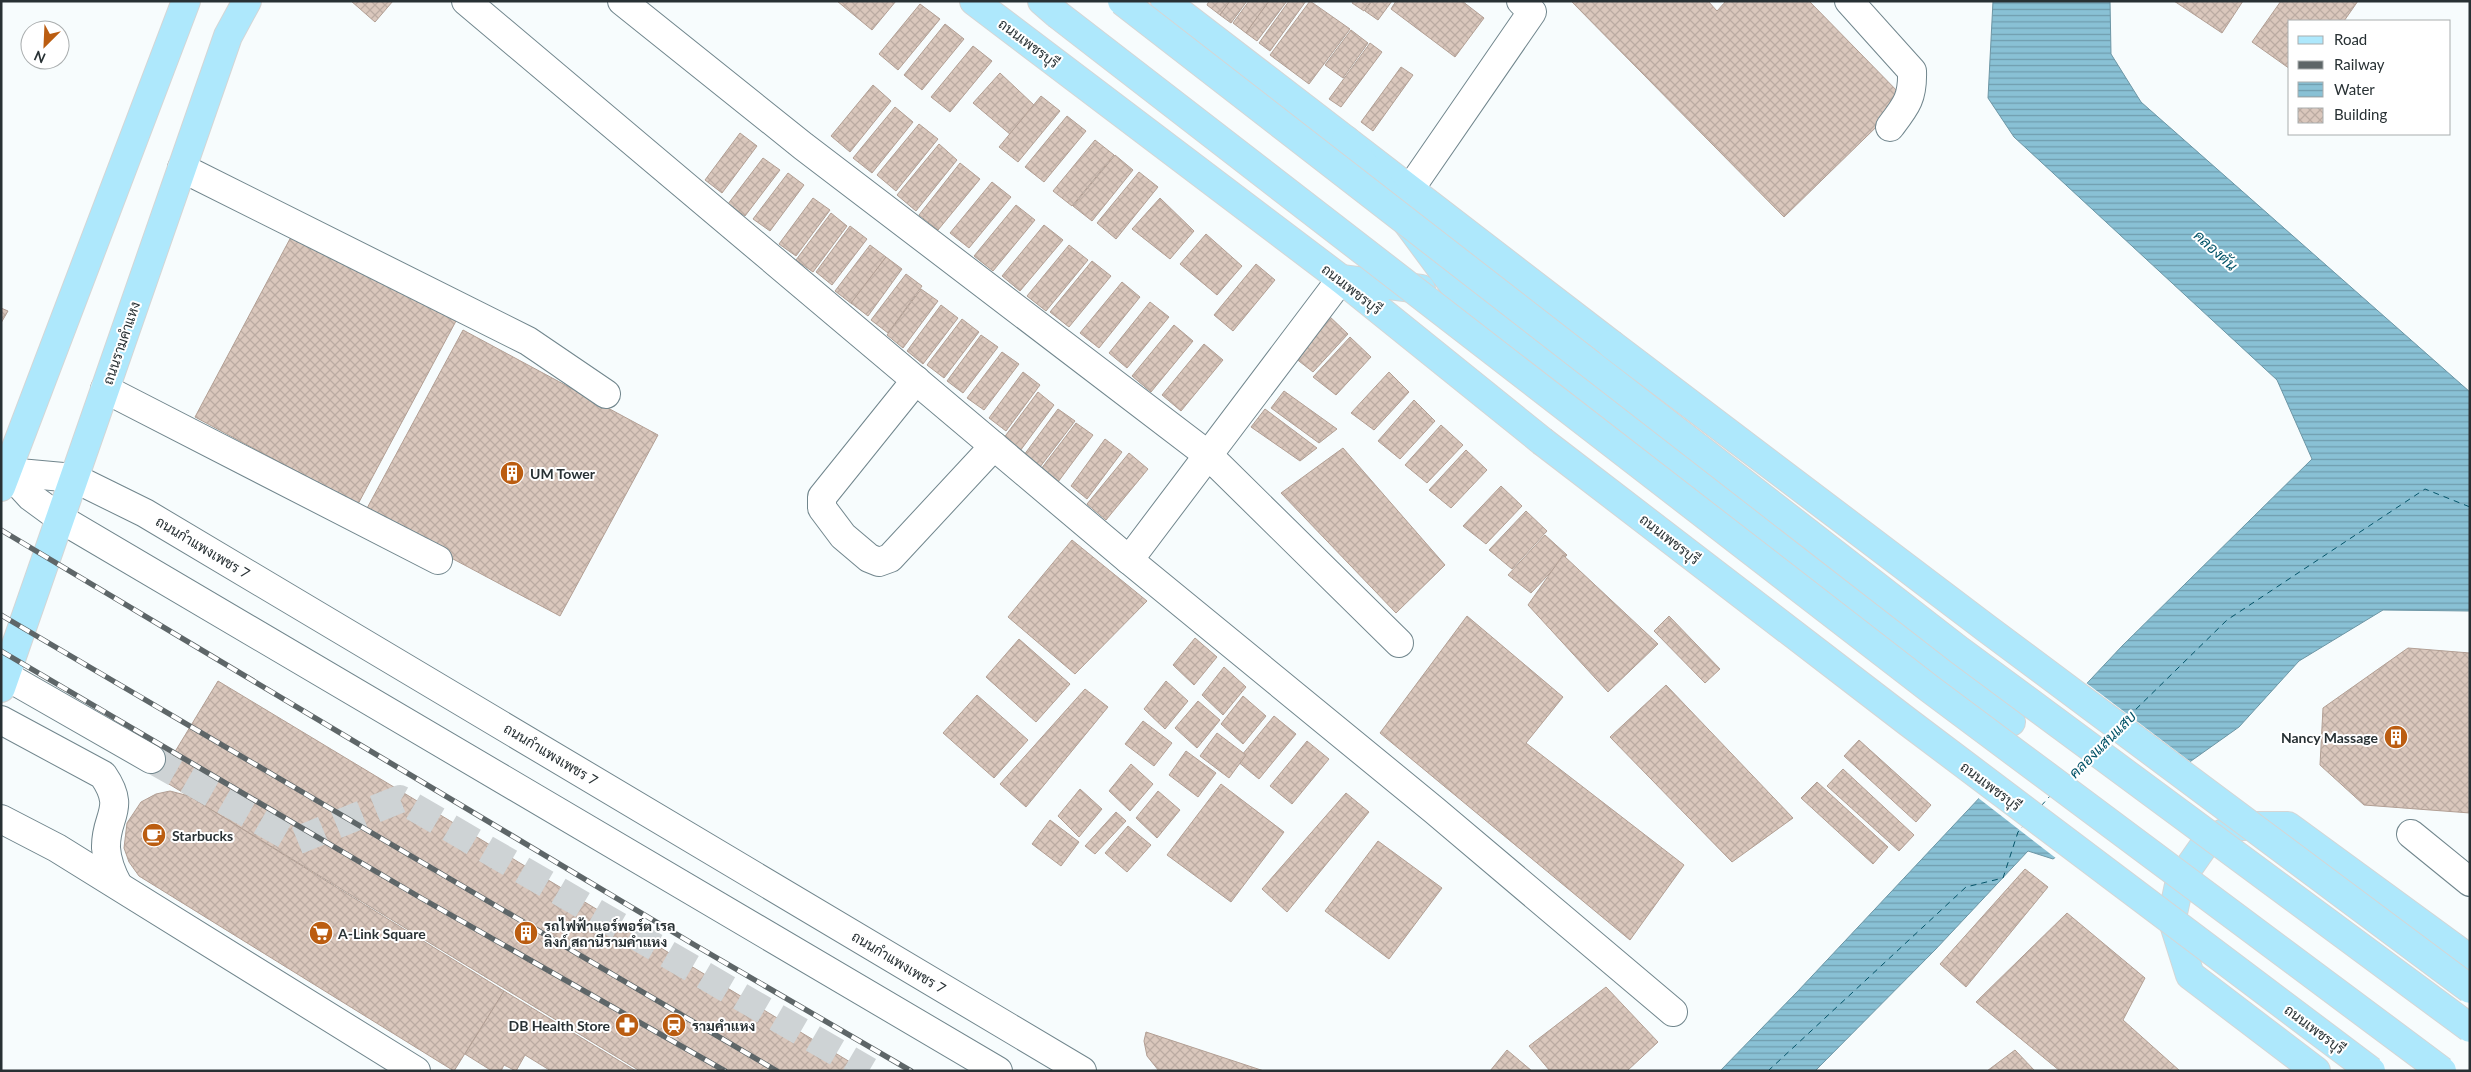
<svg xmlns="http://www.w3.org/2000/svg" width="2471" height="1072" viewBox="0 0 2471 1072" font-family="Lato,Sarabun,sans-serif">
<style>
.water{fill:url(#water-rules);stroke:#6c96a5}
.pier{fill:#f7fcfd}
.lines{fill:none;stroke-linecap:round;stroke-linejoin:round}
.ferry{stroke:#045469;stroke-width:1;stroke-dasharray:6 5;stroke-linecap:butt}
.building{fill:url(#building-cross-hatch);stroke:#b29f94}
.minor-tunnel{stroke:#ced3d5;stroke-width:28;stroke-dasharray:28 14;stroke-linecap:butt}
.minor-casing{stroke:#71868d;stroke-width:30}
.major-casing{stroke:#d4d6d6;stroke-width:30}
.minor{stroke:#fff;stroke-width:28}
.major{stroke:#aee8fc;stroke-width:28}
.rail-casing{stroke:#5e6668;stroke-width:5.5}
.rail{stroke:#fff;stroke-width:4;stroke-dasharray:11;stroke-linecap:butt}
.major-bridge-casing{stroke:#d4d6d6;stroke-width:30;stroke-linecap:butt}
.major-bridge{stroke:#aee8fc;stroke-width:28}
.labels{text-anchor:middle;dominant-baseline:central;stroke-width:4;stroke-linejoin:round;paint-order:stroke}
.street-label{font-size:14px;fill:#283134;stroke:#fff}
.poi-label{font-size:14px;font-weight:bold;fill:#283134;stroke:#fff;text-anchor:start}
.water-label{font-size:15px;font-style:italic;fill:#045469;stroke:#fff}
</style>
<defs>
<pattern id="water-rules" width="6" height="5" patternUnits="userSpaceOnUse" patternTransform="scale(1.25)"><rect width="6" height="5" fill="#89c1d5"/><path d="M0 2.5h6" fill="none" stroke="#709dae"/></pattern>
<pattern id="building-cross-hatch" width="8" height="8" patternUnits="userSpaceOnUse" patternTransform="scale(1.25)"><rect width="8" height="8" fill="#dac7bc"/><path d="M0 0l8 8M0 8l8-8" fill="none" stroke="#bbaba2"/></pattern>
</defs>
<rect width="100%" height="100%" fill="#f7fcfd"/>
<polygon class="water" points="1993,1 2110,1 2111,54 2141,102 2470,392 2470,611 2383,610 2299,661 2239,727 2053,859 2028,851 1935,950 1815,1071 1720,1071 1797,992 2122,646 2312,459 2277,380 2014,137 1988,98"/>
<polygon class="pier" points="2085,682 2192,763 2057,859 1977,797"/>
<g class="lines">
<g class="ferry">
<polyline points="2128,717 2227,620 2425,489 2470,507"/>
<polyline points="2103,741 2109,735"/>
<polyline points="2068,777 2084,759"/>
<polyline points="2041,806 2050,796"/>
<polyline points="1768,1071 1966,887 2003,878 2018,832 2023,826"/>
</g>
</g>
<g class="building">
<polygon points="351,1 393,1 375,22"/>
<polygon points="837,1 896,1 872,30"/>
<polygon points="1209,1 1230,1 1220,15 1207,5"/>
<polygon points="1230,1 1247,1 1231,23 1220,15"/>
<polygon points="1249,1 1269,1 1246,33 1233,23"/>
<polygon points="1269,1 1287,1 1257,41 1246,33"/>
<polygon points="1289,1 1306,1 1270,51 1259,43"/>
<polygon points="1310,1 1350,29 1309,84 1270,55"/>
<polygon points="1353,1 1371,1 1364,11 1352,3"/>
<polygon points="1372,1 1392,1 1378,20 1365,11"/>
<polygon points="1396,1 1462,1 1484,18 1455,57 1391,9"/>
<polygon points="1571,1 1708,1 1717,11 1726,1 1809,1 1905,99 1784,217"/>
<polygon points="2174,1 2243,1 2222,33"/>
<polygon points="2281,1 2358,1 2344,21 2290,21 2290,69 2252,42"/>
<polygon points="920,4 940,19 898,70 879,54"/>
<polygon points="945,24 964,39 922,90 904,75"/>
<polygon points="1351,30 1368,43 1343,78 1325,65"/>
<polygon points="1370,43 1382,52 1341,107 1329,99"/>
<polygon points="973,46 992,61 950,112 931,97"/>
<polygon points="1401,67 1413,75 1373,131 1361,122"/>
<polygon points="1000,73 1035,106 1011,135 973,103"/>
<polygon points="873,85 891,101 850,152 831,136"/>
<polygon points="1041,96 1060,111 1018,162 999,147"/>
<polygon points="895,107 913,122 872,173 853,158"/>
<polygon points="1067,116 1086,131 1044,182 1025,167"/>
<polygon points="919,124 938,139 896,191 877,175"/>
<polygon points="740,133 757,146 722,193 705,180"/>
<polygon points="1095,140 1114,155 1072,206 1053,191"/>
<polygon points="939,144 957,160 916,211 897,195"/>
<polygon points="1115,155 1133,170 1092,221 1073,206"/>
<polygon points="763,158 780,170 745,216 728,204"/>
<polygon points="960,163 980,179 938,230 919,215"/>
<polygon points="1139,172 1158,187 1116,239 1097,223"/>
<polygon points="788,173 804,185 770,231 753,219"/>
<polygon points="992,182 1011,197 969,248 950,233"/>
<polygon points="813,198 830,210 796,256 779,244"/>
<polygon points="1160,198 1194,231 1170,259 1132,229"/>
<polygon points="1016,205 1035,220 993,271 974,256"/>
<polygon points="831,213 847,226 813,272 796,260"/>
<polygon points="1044,225 1063,240 1020,291 1002,276"/>
<polygon points="850,226 867,239 832,285 816,272"/>
<polygon points="1206,234 1242,266 1217,295 1180,264"/>
<polygon points="292,235 456,321 358,504 195,417"/>
<polygon points="870,245 886,257 852,304 835,291"/>
<polygon points="1069,245 1088,260 1046,311 1027,296"/>
<polygon points="886,257 902,269 868,316 851,303"/>
<polygon points="1092,261 1111,276 1069,327 1050,312"/>
<polygon points="1256,264 1275,280 1233,331 1214,315"/>
<polygon points="906,274 922,286 888,333 871,320"/>
<polygon points="1122,282 1140,297 1099,348 1080,333"/>
<polygon points="921,289 938,301 903,348 887,335"/>
<polygon points="1150,302 1169,317 1127,368 1109,353"/>
<polygon points="941,305 958,318 923,364 907,351"/>
<polygon points="1,308 8,311 1,323"/>
<polygon points="1327,314 1348,334 1313,372 1290,354"/>
<polygon points="962,319 979,332 944,378 927,365"/>
<polygon points="1174,325 1193,341 1151,392 1132,376"/>
<polygon points="463,330 658,435 560,616 365,512"/>
<polygon points="981,335 998,347 963,393 947,381"/>
<polygon points="1350,337 1371,357 1336,395 1313,377"/>
<polygon points="1204,344 1223,360 1181,411 1162,395"/>
<polygon points="1002,352 1019,364 984,410 967,398"/>
<polygon points="1023,372 1040,385 1006,431 989,418"/>
<polygon points="1389,372 1409,392 1374,430 1351,413"/>
<polygon points="1284,391 1337,429 1319,443 1271,408"/>
<polygon points="1038,392 1054,405 1020,451 1003,439"/>
<polygon points="1414,400 1435,421 1400,459 1378,441"/>
<polygon points="1058,409 1075,421 1040,467 1024,455"/>
<polygon points="1265,409 1317,448 1300,461 1251,427"/>
<polygon points="1076,423 1093,435 1058,482 1041,469"/>
<polygon points="1441,425 1463,445 1427,483 1405,465"/>
<polygon points="1105,439 1122,452 1087,499 1071,486"/>
<polygon points="1343,448 1445,565 1396,613 1281,493"/>
<polygon points="1466,450 1487,470 1451,508 1429,490"/>
<polygon points="1129,453 1148,469 1106,520 1087,504"/>
<polygon points="1501,486 1522,506 1486,544 1463,526"/>
<polygon points="1526,511 1547,531 1512,569 1489,550"/>
<polygon points="1545,535 1567,555 1531,593 1508,575"/>
<polygon points="1072,540 1147,601 1075,674 1008,617"/>
<polygon points="1563,555 1658,644 1608,692 1528,605"/>
<polygon points="1467,616 1563,697 1526,743 1684,865 1630,940 1380,733"/>
<polygon points="1669,616 1720,669 1705,683 1654,631"/>
<polygon points="1195,638 1217,657 1194,685 1173,665"/>
<polygon points="1019,639 1070,684 1036,722 986,677"/>
<polygon points="2408,648 2470,653 2470,813 2364,805 2320,765 2323,708"/>
<polygon points="1224,667 1246,687 1223,715 1202,695"/>
<polygon points="218,681 865,1071 640,1071 159,778"/>
<polygon points="1166,681 1188,701 1165,729 1144,709"/>
<polygon points="1666,685 1793,818 1732,862 1610,737"/>
<polygon points="1085,689 1108,707 1026,807 1000,784"/>
<polygon points="977,695 1028,740 994,778 943,733"/>
<polygon points="1243,696 1266,716 1243,744 1221,724"/>
<polygon points="1198,701 1220,720 1197,748 1175,728"/>
<polygon points="1274,716 1296,734 1259,779 1237,761"/>
<polygon points="1143,721 1172,743 1154,766 1125,744"/>
<polygon points="1217,733 1246,755 1229,778 1200,756"/>
<polygon points="1859,740 1931,805 1916,822 1844,756"/>
<polygon points="1307,741 1329,759 1292,804 1270,786"/>
<polygon points="1186,751 1216,773 1198,797 1169,775"/>
<polygon points="1131,764 1153,784 1130,811 1109,791"/>
<polygon points="1843,769 1914,835 1899,851 1827,786"/>
<polygon points="1817,782 1888,847 1873,864 1801,798"/>
<polygon points="1221,784 1284,832 1231,902 1167,855"/>
<polygon points="1080,789 1102,809 1079,837 1058,816"/>
<polygon points="170,791 189,796 504,991 454,1071 139,876 129,862 124,848 127,823 141,802 156,794"/>
<polygon points="1158,791 1180,810 1157,838 1136,818"/>
<polygon points="1346,793 1369,812 1287,912 1262,889"/>
<polygon points="1116,812 1126,821 1095,854 1085,846"/>
<polygon points="1050,820 1079,842 1061,866 1032,844"/>
<polygon points="1128,826 1151,845 1127,872 1105,853"/>
<polygon points="1378,841 1442,888 1389,959 1325,911"/>
<polygon points="2025,869 2048,887 1966,987 1940,964"/>
<polygon points="2067,913 2145,978 2123,1020 2180,1071 2060,1071 1976,1002"/>
<polygon points="1606,987 1658,1042 1627,1071 1550,1071 1529,1046"/>
<polygon points="504,991 636,1071 551,1071 525,1055 516,1071 504,1065 501,1071 492,1071 465,1054"/>
<polygon points="1146,1032 1264,1071 1159,1071 1147,1056 1144,1041"/>
<polygon points="1507,1050 1532,1071 1490,1071"/>
<polygon points="2015,1050 2035,1071 1987,1071"/>
</g>
<g class="lines">
<polyline class="minor-tunnel" points="151,759 296,841 400,799 869,1071"/>
<g class="minor-casing">
<g id="minor">
<polyline points="466,1 1129,560 1341,279"/>
<polyline points="622,1 803,146 1208,455 1399,643"/>
<path d="M 1849,1 L 1912,71 C 1913,98 1906,106 1890,127"/>
<polyline points="182,168 528,341 606,394"/>
<polyline points="1410,189 1532,12 1521,1"/>
<polyline points="916,380 822,497 822,508 843,536 869,558 879,562 890,558 994,446"/>
<polyline points="105,389 438,560"/>
<polyline points="1,468 8,472 31,497 61,519 998,1071"/>
<polyline points="8,472 74,478 145,513 1082,1071"/>
<polyline points="1129,560 1434,810 1673,1012"/>
<polyline points="6,676 151,759"/>
<path d="M 1,720 L 103,775 C 127,810 105,815 106,848 C 107,862 112,874 118,885"/>
<polyline points="1,819 57,848 416,1071"/>
<polyline points="2411,834 2470,882"/>
</g>
</g>
<g class="major-casing">
<g id="major">
<polyline points="974,1 1341,279 1542,441"/>
<polyline points="1042,1 1057,14"/>
<polyline points="1165,1 1611,344"/>
<polyline points="1346,140 1460,294 2011,722"/>
<polyline points="1341,279 1421,289"/>
<polyline points="1,487 186,1"/>
<polyline points="1,688 228,36 247,1"/>
<polyline points="2316,1071 2190,975 2172,918 2180,880 2208,840 2240,826 2288,826 2470,959"/>
</g>
</g>
<use href="#minor" class="minor"/>
<use href="#major" class="major"/>
<g class="rail-casing">
<g id="rail">
<polyline points="1,530 693,944 911,1071"/>
<polyline points="1,615 777,1071"/>
<polyline points="1,651 421,898 725,1071"/>
</g>
</g>
<use href="#rail" class="rail"/>
<g class="major-bridge-casing">
<g id="major-bridge">
<polyline points="1122,1 1959,650 2470,1028"/>
<polyline points="1057,14 1930,689 2442,1071"/>
<polyline points="1611,344 1986,628 2470,989"/>
<polyline points="1542,441 1908,722 2371,1071"/>
</g>
</g>
<use href="#major-bridge" class="major-bridge"/>
</g>
<defs>
<g id="building-disc" transform="scale(1.25)"><circle r="9.5" fill="#bb5d11" stroke="#fff"/><path d="M-4-6H4V6H1V3H-1V6H-4ZM-2.5-4.3h1.7v1.8h-1.7ZM.8-4.3h1.7v1.8H.8ZM-2.5-1h1.7V.8h-1.7ZM.8-1h1.7V.8H.8Z" fill="#fff"/></g>
<g id="cafe-disc" transform="scale(1.25)"><circle r="9.5" fill="#bb5d11" stroke="#fff"/><path d="M-5.5-4.5H6V0H3Q3 3.5 0 3.5H-2.5Q-5.5 3.5-5.5 0ZM3-3.2v2h1.7v-2ZM-6 4.5H4V6H-6Z" fill="#fff"/></g>
<g id="supermarket-disc" transform="scale(1.25)"><circle r="9.5" fill="#bb5d11" stroke="#fff"/><path d="M-6-5.5h2.5l.6 2H6L4.5 2H-2.5L-4.4-4H-6ZM-1.5 3.2a1.3 1.3 0 1 0 .1 0ZM3 3.2a1.3 1.3 0 1 0 .1 0Z" fill="#fff"/></g>
<g id="pharmacy-disc" transform="scale(1.25)"><circle r="9.5" fill="#bb5d11" stroke="#fff"/><path d="M-2-6h4v4h4v4h-4v4h-4v-4h-4v-4h4Z" fill="#fff"/></g>
<g id="station-disc" transform="scale(1.25)"><circle r="9.5" fill="#bb5d11" stroke="#fff"/><path d="M-3-6H3Q5-6 5-4V2Q5 4 3 4L4.5 6H3L1.5 4h-3L-3 6H-4.5L-3 4Q-5 4-5 2V-4Q-5-6-3-6ZM-3.5-4v3h7v-3ZM-3.5 1v1.5H-2V1ZM2 1v1.5H3.5V1Z" fill="#fff"/></g>
</defs>
<g fill-rule="evenodd">
<use href="#building-disc" x="512" y="473"/>
<use href="#building-disc" x="2396" y="737"/>
<use href="#cafe-disc" x="154" y="835"/>
<use href="#supermarket-disc" x="321" y="933"/>
<use href="#building-disc" x="526" y="933"/>
<use href="#pharmacy-disc" x="627" y="1025"/>
<use href="#station-disc" x="674" y="1025"/>
</g>
<g class="labels">
<g class="street-label">
<text transform="translate(1029 43) rotate(37)">ถนนเพชรบุรี</text>
<text transform="translate(1352 289) rotate(38)">ถนนเพชรบุรี</text>
<text transform="translate(121 343) rotate(-71)">ถนนรามคำแหง</text>
<text transform="translate(1670 539) rotate(38)">ถนนเพชรบุรี</text>
<text transform="translate(203 547) rotate(31)">ถนนกำแพงเพชร 7</text>
<text transform="translate(551 754) rotate(31)">ถนนกำแพงเพชร 7</text>
<text transform="translate(1991 786) rotate(37)">ถนนเพชรบุรี</text>
<text transform="translate(899 962) rotate(31)">ถนนกำแพงเพชร 7</text>
<text transform="translate(2315 1029) rotate(37)">ถนนเพชรบุรี</text>
</g>
<g class="poi-label">
<text x="530" y="473">UM Tower</text>
<text x="2378" y="737" text-anchor="end">Nancy Massage</text>
<text x="172" y="835">Starbucks</text>
<text x="544" y="925">รถไฟฟ้าแอร์พอร์ต เรล<tspan x="544" dy="16">ลิงก์ สถานีรามคำแหง</tspan></text>
<text x="338" y="933">A-Link Square</text>
<text x="610" y="1025" text-anchor="end">DB Health Store</text>
<text x="692" y="1025">รามคำแหง</text>
</g>
<g class="water-label">
<text transform="translate(2216 250) rotate(42)">คลองตัน</text>
<text transform="translate(2102 744) rotate(-45)">คลองแสนแสบ</text>
</g>
</g>
<rect width="2471" height="1072" fill="none" stroke="#283134" stroke-width="5"/>
<rect x="2288" y="20" width="162" height="115" fill="#ffffff" stroke="#a9adae"/>
<rect x="2298" y="36" width="25" height="8" fill="#aee8fc" stroke="#a9adae"/>
<text x="2334" y="45" font-size="15" fill="#283134">Road</text>
<rect x="2298" y="61" width="25" height="8" fill="#5e6668" stroke="#a9adae"/>
<text x="2334" y="70" font-size="15" fill="#283134">Railway</text>
<rect x="2298" y="82" width="25" height="15" fill="url(#water-rules)" stroke="#a9adae"/>
<text x="2334" y="95" font-size="15" fill="#283134">Water</text>
<rect x="2298" y="108" width="25" height="15" fill="url(#building-cross-hatch)" stroke="#a9adae"/>
<text x="2334" y="120" font-size="15" fill="#283134">Building</text>
<g transform="translate(45 45) rotate(204)"><circle r="24" fill="#ffffff" stroke="#a9adae"/>
<path d="M0-4L9 19L0 12L-9 19Z" fill="#bb5d11"/>
<text y="-8" font-size="14" font-weight="bold" text-anchor="middle" fill="#283134">N</text>
</g>
</svg>
